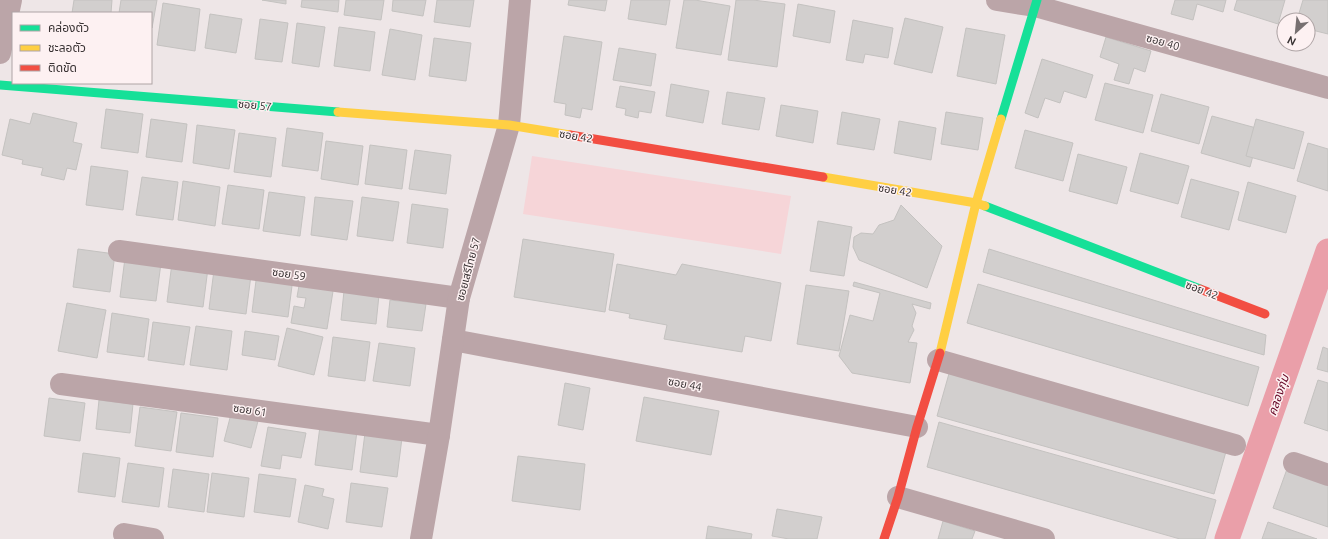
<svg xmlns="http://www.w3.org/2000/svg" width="1328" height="539" viewBox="0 0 1328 539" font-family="Ubuntu,'Noto Sans Thai',sans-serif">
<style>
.green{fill:#f6d5d8}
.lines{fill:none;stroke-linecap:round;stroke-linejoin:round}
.canal{stroke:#ea9fa9;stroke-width:25}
.building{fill:#d2cfce;stroke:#c4c2c0}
.street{stroke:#bba5a8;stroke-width:22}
.fast{stroke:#16e098;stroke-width:9}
.slow{stroke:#ffcf43;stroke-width:9}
.jam{stroke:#f24e42;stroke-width:9}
.labels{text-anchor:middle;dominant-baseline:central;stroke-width:3;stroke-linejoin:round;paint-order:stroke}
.street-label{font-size:11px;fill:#373132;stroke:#fdf1f2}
.water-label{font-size:12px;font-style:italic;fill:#640221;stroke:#fdf1f2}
</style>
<rect width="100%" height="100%" fill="#eee6e7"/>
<polygon class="green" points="532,156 791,196 781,254 523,214"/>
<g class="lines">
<polyline class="canal" points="1227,539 1328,251"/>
</g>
<g class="building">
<polygon points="74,0 112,0 111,13 72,13"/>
<polygon points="121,0 157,0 152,28 151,13 119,13"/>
<polygon points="262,0 286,0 286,4"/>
<polygon points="302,0 339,0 338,12 301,7"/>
<polygon points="346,0 384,0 381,20 344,15"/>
<polygon points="393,0 426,0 423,16 392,11"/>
<polygon points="437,0 474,0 470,27 434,22"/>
<polygon points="569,0 607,0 605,11 568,5"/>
<polygon points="631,0 670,0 666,25 628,19"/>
<polygon points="684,0 695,0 730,6 721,55 676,48"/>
<polygon points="736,0 753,0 785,4 777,67 728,60"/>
<polygon points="1175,0 1226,0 1223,12 1197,4 1193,20 1171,14"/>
<polygon points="1237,0 1285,0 1278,24 1234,10"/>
<polygon points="1303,0 1328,0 1328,34 1308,29 1308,20 1297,20"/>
<polygon points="163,3 200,9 195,51 157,45"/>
<polygon points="798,4 835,11 830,43 793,36"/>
<polygon points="210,14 242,19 236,53 205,48"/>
<polygon points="905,18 943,27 932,73 894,64"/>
<polygon points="260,19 288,23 282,62 255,59"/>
<polygon points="853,20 893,28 888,58 865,54 863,63 846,60"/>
<polygon points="297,23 325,27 319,67 292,63"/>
<polygon points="339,27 375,32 370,71 334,66"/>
<polygon points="966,28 1005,35 996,84 957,76"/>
<polygon points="390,29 422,35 415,80 382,75"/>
<polygon points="564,36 602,42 592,110 582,108 580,118 565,115 566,104 554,102"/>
<polygon points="1106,37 1151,51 1145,72 1134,68 1129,84 1114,80 1119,64 1100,57"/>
<polygon points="434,38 471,43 466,81 429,76"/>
<polygon points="619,48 656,54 651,86 613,80"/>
<polygon points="1042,59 1093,75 1086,98 1064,91 1060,103 1045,98 1038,118 1025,113"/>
<polygon points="1105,83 1153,95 1143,133 1095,120"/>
<polygon points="671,84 709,91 703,123 666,116"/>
<polygon points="620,86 655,92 651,113 639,111 638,118 625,115 626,109 616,107"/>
<polygon points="727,92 765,98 759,130 722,124"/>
<polygon points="1161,94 1209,107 1199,144 1151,131"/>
<polygon points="781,105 818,111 813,143 776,136"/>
<polygon points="106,109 143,114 138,153 101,148"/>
<polygon points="842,112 880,119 874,150 837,144"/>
<polygon points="946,112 983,118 978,150 941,144"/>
<polygon points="33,113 77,123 73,142 82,144 76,170 67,168 64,180 41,175 43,168 22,164 23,160 2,155 10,119 30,124"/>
<polygon points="1212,116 1260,129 1250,167 1201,153"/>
<polygon points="151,119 187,124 182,162 146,157"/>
<polygon points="1256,119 1304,132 1294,169 1246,156"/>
<polygon points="899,121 936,128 931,160 894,153"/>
<polygon points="197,125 235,130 229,169 193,163"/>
<polygon points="287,128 323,133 318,171 282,166"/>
<polygon points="1025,130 1073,143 1063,181 1015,168"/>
<polygon points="239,133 276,138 271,177 234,172"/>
<polygon points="326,141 363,146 358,185 321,179"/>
<polygon points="1308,143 1328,149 1328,191 1297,181"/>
<polygon points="370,145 407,150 402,189 365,184"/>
<polygon points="415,150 451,155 446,194 409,189"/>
<polygon points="1140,153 1189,166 1178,204 1130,191"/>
<polygon points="1078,154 1127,167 1117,204 1069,191"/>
<polygon points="91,166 128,171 123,210 86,205"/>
<polygon points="142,177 178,182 173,220 136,215"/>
<polygon points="1191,179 1239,192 1229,230 1181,217"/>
<polygon points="183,181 220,187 215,226 178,220"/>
<polygon points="1248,182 1296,196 1286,233 1238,220"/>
<polygon points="228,185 264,190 259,229 222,224"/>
<polygon points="269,192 305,197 300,236 263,231"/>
<polygon points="315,197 353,201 347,240 311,235"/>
<polygon points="362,197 399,202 393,241 357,236"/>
<polygon points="412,204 448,209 443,248 407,243"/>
<polygon points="901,205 942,246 927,288 859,260 853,247 854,237 861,233 873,234 879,225 894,220"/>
<polygon points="818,221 852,227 844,276 810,271"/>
<polygon points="523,239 614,254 605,312 514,297"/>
<polygon points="78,249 115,254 110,292 73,287"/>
<polygon points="989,249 1266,335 1264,355 983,272"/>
<polygon points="125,258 161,263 156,301 120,297"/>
<polygon points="172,263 208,268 203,307 167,302"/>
<polygon points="617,264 676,275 682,264 781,283 771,341 745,336 742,352 664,339 667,325 629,318 630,314 609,310"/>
<polygon points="214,270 251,275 246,314 209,309"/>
<polygon points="257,273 293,278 288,317 252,312"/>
<polygon points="300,280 334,285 327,329 291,323 294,306 304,308 306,298 297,297"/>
<polygon points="854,282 931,303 930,309 912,304 916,313 912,326 914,330 908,342 917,343 910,383 852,373 839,356 850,315 873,321 880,293 853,286"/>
<polygon points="978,284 1259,367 1248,406 967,323"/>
<polygon points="806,285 849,291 839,351 797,344"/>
<polygon points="344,291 379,295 376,324 341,320"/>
<polygon points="390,300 426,304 422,331 387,327"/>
<polygon points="67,303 106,310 97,358 58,351"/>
<polygon points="112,313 149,319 144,357 107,352"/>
<polygon points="153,322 190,327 184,365 148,360"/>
<polygon points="196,326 232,331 227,370 190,365"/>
<polygon points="287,328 323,337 314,375 278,366"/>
<polygon points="245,331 279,336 275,360 242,355"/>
<polygon points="333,337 370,342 365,381 328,376"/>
<polygon points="379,343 415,348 410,386 373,381"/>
<polygon points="1323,347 1328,349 1328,372 1317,369"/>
<polygon points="950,370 1227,448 1214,494 937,416"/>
<polygon points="1318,380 1328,383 1328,431 1304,423"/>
<polygon points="565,383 590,388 583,430 558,425"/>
<polygon points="644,397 719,411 711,455 636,441"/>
<polygon points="49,398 85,403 80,441 44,436"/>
<polygon points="99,400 133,404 130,433 96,429"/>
<polygon points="140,407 177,412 171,451 135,446"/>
<polygon points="181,413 218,418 213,457 176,452"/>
<polygon points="231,414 258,421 251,448 224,441"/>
<polygon points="939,422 1216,500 1205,539 1180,539 927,467"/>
<polygon points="320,426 357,431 352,470 315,465"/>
<polygon points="268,427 306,433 301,458 282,455 280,469 261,466"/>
<polygon points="365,433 402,438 397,477 360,472"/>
<polygon points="83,453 120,458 115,497 78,492"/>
<polygon points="518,456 585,464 580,510 512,501"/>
<polygon points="128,463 164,468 159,507 122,502"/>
<polygon points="173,469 209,474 204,512 168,507"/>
<polygon points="1287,469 1328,484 1328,527 1273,508"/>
<polygon points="212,473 249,478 244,517 207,512"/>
<polygon points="259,474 296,479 290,517 254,512"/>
<polygon points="351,483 388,488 382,527 346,522"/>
<polygon points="305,485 324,489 322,496 334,499 328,529 298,522"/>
<polygon points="777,509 822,517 817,539 789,539 772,536"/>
<polygon points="943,521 975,531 972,539 938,539"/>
<polygon points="1268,522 1317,539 1262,539"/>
<polygon points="708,526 752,534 751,539 706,539"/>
</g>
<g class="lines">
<g class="street">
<polyline points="997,0 1035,6 1328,88"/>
<polyline points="0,53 11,0"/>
<polyline points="119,251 459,298"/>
<polyline points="453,340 917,427"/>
<polyline points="938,360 1235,445"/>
<polyline points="61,384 439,435"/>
<polyline points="1294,463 1328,475"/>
<polyline points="898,497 1044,539"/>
<polyline points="124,534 153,539"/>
<polyline points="421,539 439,435 459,298 509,125 520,0"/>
</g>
<g class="fast">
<polyline points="0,85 338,112"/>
<polyline points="1001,119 1037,0"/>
<polyline points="985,206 1200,289"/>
</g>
<g class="slow">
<polyline points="338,112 509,125 570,135"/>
<polyline points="823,177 976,203 985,206"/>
<polyline points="940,353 976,203 1001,119"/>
</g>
<g class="jam">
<polyline points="570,135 823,177"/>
<polyline points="1200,289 1265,314"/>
<polyline points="884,539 898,497 917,427 940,353"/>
</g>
</g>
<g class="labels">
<g class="street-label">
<text transform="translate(1163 42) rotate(16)">ซอย 40</text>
<text transform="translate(255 105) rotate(5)">ซอย 57</text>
<text transform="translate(576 136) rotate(9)">ซอย 42</text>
<text transform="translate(895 190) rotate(9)">ซอย 42</text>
<text transform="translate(468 269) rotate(-75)">ซอยเสรีไทย 57</text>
<text transform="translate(289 274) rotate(8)">ซอย 59</text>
<text transform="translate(1202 290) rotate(21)">ซอย 42</text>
<text transform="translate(685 384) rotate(11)">ซอย 44</text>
<text transform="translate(250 410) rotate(8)">ซอย 61</text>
</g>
<g class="water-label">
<text transform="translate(1278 395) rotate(-71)">คลองกุ่ม</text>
</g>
</g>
<rect x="12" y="12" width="140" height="72" fill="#fdf1f2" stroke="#aea4a5"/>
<rect x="20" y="25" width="20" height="6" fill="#16e098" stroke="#aea4a5"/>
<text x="48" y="32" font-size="12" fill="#373132">คล่องตัว</text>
<rect x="20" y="45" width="20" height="6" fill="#ffcf43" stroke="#aea4a5"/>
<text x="48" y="52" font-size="12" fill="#373132">ชะลอตัว</text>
<rect x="20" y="65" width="20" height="6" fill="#f24e42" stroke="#aea4a5"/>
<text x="48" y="72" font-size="12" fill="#373132">ติดขัด</text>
<g transform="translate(1296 32) rotate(207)"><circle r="19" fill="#fdf1f2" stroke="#aea4a5"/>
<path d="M0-3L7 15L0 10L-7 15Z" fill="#777071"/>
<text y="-6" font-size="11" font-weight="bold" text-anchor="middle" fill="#373132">N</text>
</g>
</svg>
